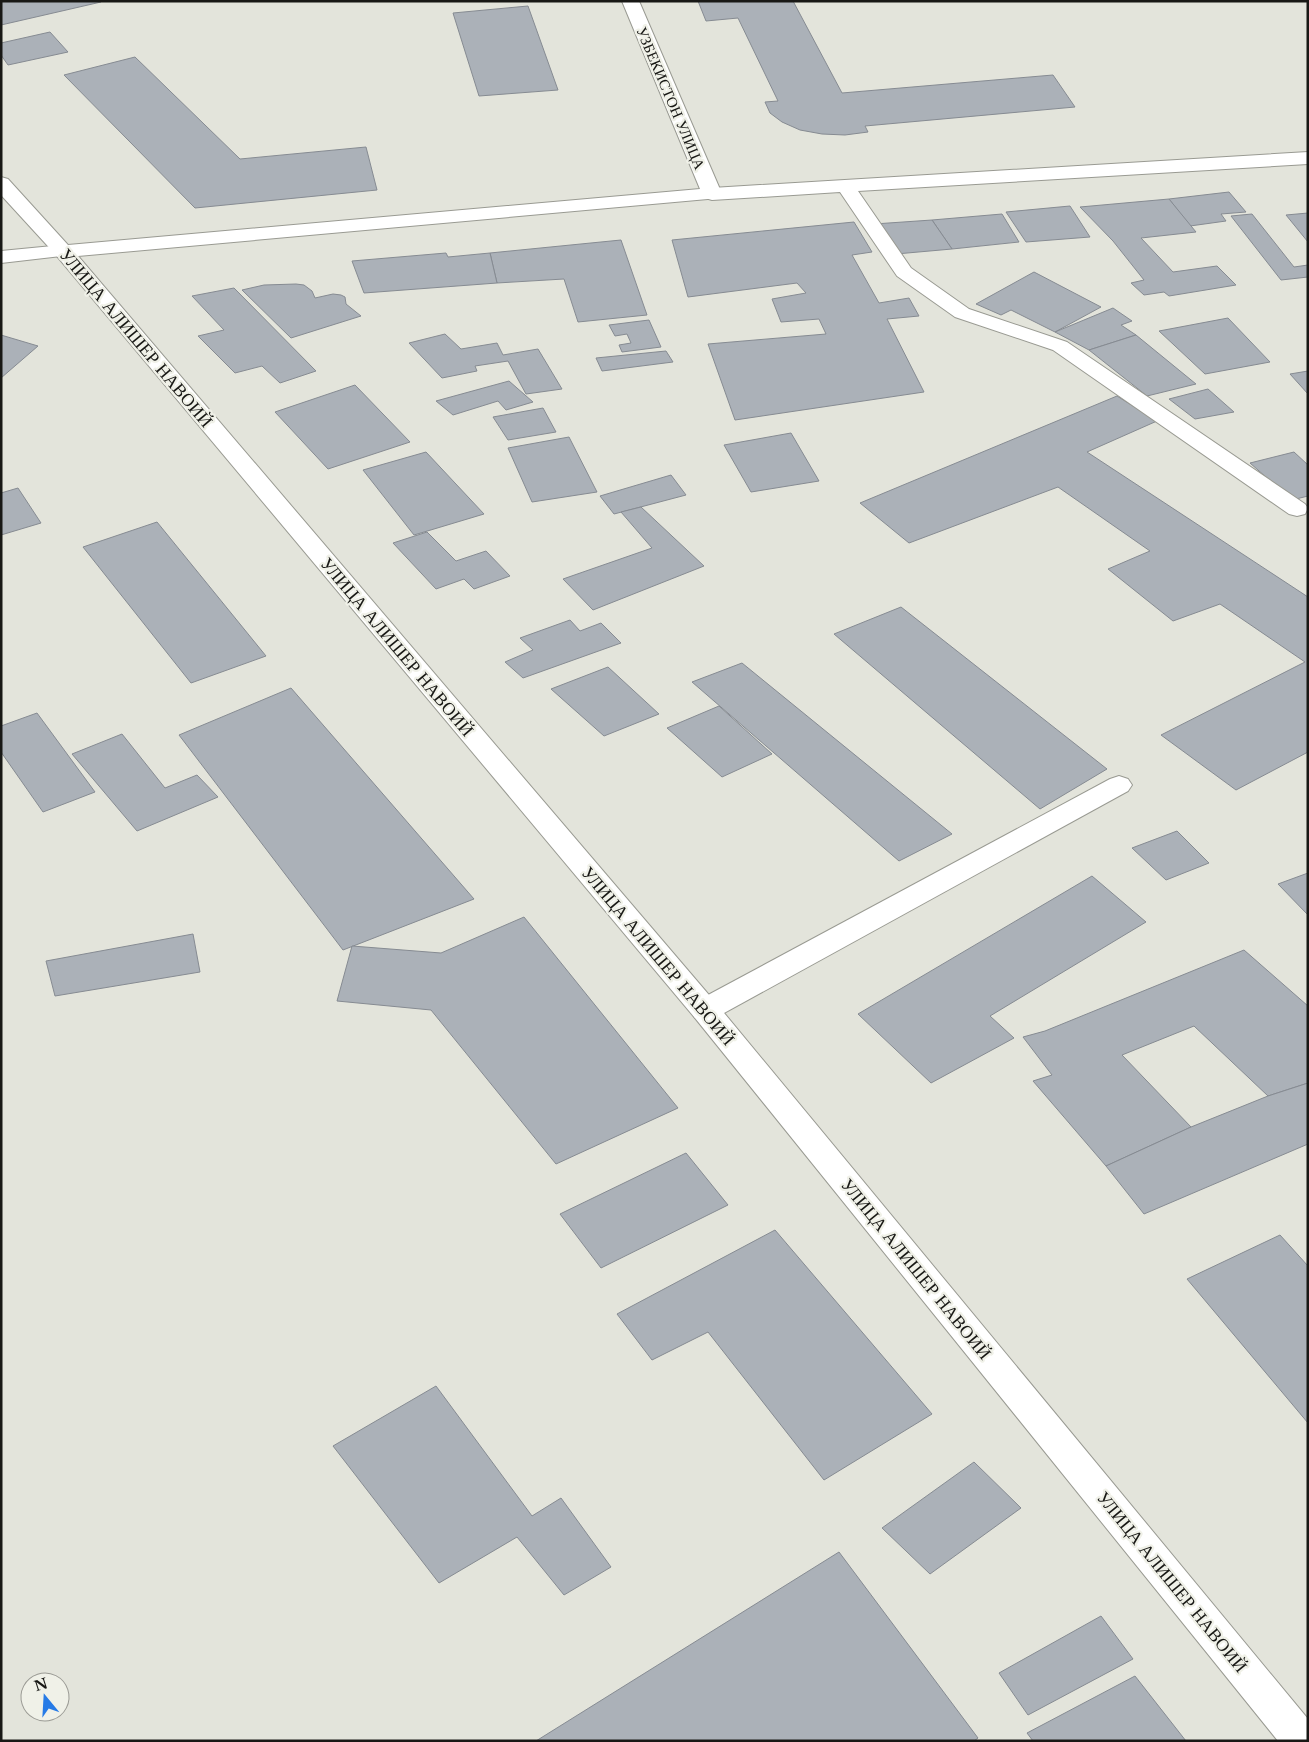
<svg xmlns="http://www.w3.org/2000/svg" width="1309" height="1742" viewBox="0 0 1309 1742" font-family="'Libre Baskerville',serif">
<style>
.building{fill:#abb1b8;stroke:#868b92}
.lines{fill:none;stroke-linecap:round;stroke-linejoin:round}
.minor-casing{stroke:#999a92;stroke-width:2}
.major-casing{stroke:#999a92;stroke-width:2}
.minor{fill:#fff;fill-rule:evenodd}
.major{fill:#fff;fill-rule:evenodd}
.labels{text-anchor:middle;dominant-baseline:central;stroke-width:4.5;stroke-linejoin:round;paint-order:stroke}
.far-street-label{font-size:15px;fill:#181815;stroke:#f0f1e8}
.street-label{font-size:18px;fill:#181815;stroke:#f0f1e8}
</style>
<rect width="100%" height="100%" fill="#e3e4db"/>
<g class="building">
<polygon points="1,1 101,1 101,2 1,25"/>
<polygon points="698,1 793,1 842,93 1053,75 1075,107 865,126 868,132 845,135 822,134 800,130 782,122 770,113 765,102 778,101 738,18 706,21"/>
<polygon points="528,6 558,90 479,96 453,13"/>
<polygon points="50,32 68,52 8,65 1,55 1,43"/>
<polygon points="135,57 240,159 366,147 377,190 195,208 64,75"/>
<polygon points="1229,192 1246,212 1221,214 1226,221 1190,226 1169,199"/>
<polygon points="1169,199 1196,232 1141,238 1173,272 1217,266 1236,285 1169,296 1164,292 1144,295 1131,283 1144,280 1113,241 1080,207"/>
<polygon points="1070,206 1090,237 1026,242 1006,212"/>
<polygon points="1308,213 1308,242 1286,215"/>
<polygon points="1002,214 1019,242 952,249 932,220"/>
<polygon points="1252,214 1294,267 1308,265 1308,277 1281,280 1231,216"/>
<polygon points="932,220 952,249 896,254 874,224"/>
<polygon points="854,222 872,252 852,255 879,303 909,298 919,316 887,319 924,392 735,420 708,344 826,334 819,319 781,322 772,299 806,293 797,283 688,297 672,240"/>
<polygon points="621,240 647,315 578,322 564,279 497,283 490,253"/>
<polygon points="446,253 448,257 490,253 497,283 364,293 352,261"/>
<polygon points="1034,272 1101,307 1055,332 1011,310 1001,315 976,304"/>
<polygon points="296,284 304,285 312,291 315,298 333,294 341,295 345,297 346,304 361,316 291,338 242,290 264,285"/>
<polygon points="234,288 316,371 280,383 262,366 235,373 198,336 224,330 192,296"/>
<polygon points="1113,308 1132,321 1121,325 1136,335 1089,350 1055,332"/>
<polygon points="1228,318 1270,362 1205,374 1159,331"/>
<polygon points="649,320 661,347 622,352 619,345 631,343 627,334 615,336 609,325"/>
<polygon points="445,334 461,349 497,343 503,355 538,349 562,389 526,394 508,361 475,366 477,371 442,378 409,343"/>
<polygon points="1,335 38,346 1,378"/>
<polygon points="1136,335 1196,384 1147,396 1089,350"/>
<polygon points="666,351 673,362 602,371 596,358"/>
<polygon points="1308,371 1308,394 1290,374"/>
<polygon points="509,381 533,402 506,410 498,401 453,415 436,401"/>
<polygon points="355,385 410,442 328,469 275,412"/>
<polygon points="1208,389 1234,412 1195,419 1169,399"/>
<polygon points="1117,396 1157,421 1087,452 1308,597 1308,752 1236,790 1161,735 1305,662 1220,604 1173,621 1108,569 1150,551 1058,487 909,543 860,503"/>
<polygon points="543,408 556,432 508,440 493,417"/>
<polygon points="791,433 819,481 751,492 724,445"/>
<polygon points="569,437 597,492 532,502 508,448"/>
<polygon points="426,452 484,514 414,535 363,470"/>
<polygon points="1294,452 1308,465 1308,496 1292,500 1250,463"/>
<polygon points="671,475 686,495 614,514 600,496"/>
<polygon points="18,488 41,523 1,535 1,493"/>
<polygon points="641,507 704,566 593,610 563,579 652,548 621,512"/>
<polygon points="157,522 266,656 191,683 83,547"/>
<polygon points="427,532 456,561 486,551 510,576 474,589 464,579 436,589 393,543"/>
<polygon points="901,607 1107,769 1040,809 834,634"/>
<polygon points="570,620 580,631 601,623 621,643 523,678 505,662 533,650 520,638"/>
<polygon points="742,663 952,834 899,861 692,682"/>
<polygon points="608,667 659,714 604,736 551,689"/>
<polygon points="291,688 474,899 343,950 179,735"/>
<polygon points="719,706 772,754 722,777 667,728"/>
<polygon points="37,713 95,792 43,812 1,752 1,726"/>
<polygon points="122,734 165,788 197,775 218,797 137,831 72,754"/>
<polygon points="1177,831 1209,863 1166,880 1132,848"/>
<polygon points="1308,873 1308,915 1278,884"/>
<polygon points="1092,876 1146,922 990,1016 1014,1038 931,1083 858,1014"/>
<polygon points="524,917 678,1108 556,1164 431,1010 337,1001 352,946 441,953"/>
<polygon points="193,934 200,972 55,996 46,961"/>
<polygon points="1244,950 1308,1006 1308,1083 1268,1096 1194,1026 1122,1055 1191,1127 1106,1166 1033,1081 1052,1075 1023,1037 1045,1031"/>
<polygon points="1308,1083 1308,1144 1144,1214 1106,1166 1191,1127 1268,1096"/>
<polygon points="686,1153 728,1205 601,1268 560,1214"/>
<polygon points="775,1230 932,1414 824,1480 708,1332 652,1360 617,1314"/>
<polygon points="1280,1235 1308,1266 1308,1423 1187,1279"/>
<polygon points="436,1386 532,1516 561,1498 611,1567 564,1595 517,1537 439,1583 333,1446"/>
<polygon points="974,1462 1021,1508 930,1574 882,1528"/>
<polygon points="839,1552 978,1738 974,1741 536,1741"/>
<polygon points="1101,1616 1133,1659 1028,1715 999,1673"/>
<polygon points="1135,1676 1186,1741 1033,1741 1027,1733"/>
</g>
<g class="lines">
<g class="minor-casing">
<g id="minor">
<polygon points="1308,152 1308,164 858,191 911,268 969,309 1067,342 1305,504 1308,508 1305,514 1297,516 1289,514 1053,350 955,317 897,276 840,192 712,200 705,198 702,194 705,190 712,188"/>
<polygon points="63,245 70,247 73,251 70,255 1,263 1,251"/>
<polygon points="1119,776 1128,779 1132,785 1128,791 715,1018 705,1021 695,1018 690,1010 695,1002 1110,779"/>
</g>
</g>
<g class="major-casing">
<polygon id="major" points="622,1 639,1 722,194 719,198 78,256 715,1002 1308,1719 1308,1741 1278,1741 695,1018 56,255 1,195 1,177 8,179 68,245 700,189"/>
</g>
<use href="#minor" class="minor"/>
<use href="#major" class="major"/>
</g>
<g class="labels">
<g class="far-street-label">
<text transform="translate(671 98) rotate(67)">УЗБЕКИСТОН УЛИЦА</text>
</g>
<g class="street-label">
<text transform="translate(136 338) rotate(50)">УЛИЦА АЛИШЕР НАВОИЙ</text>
<text transform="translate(397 647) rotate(50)">УЛИЦА АЛИШЕР НАВОИЙ</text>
<text transform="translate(658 956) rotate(50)">УЛИЦА АЛИШЕР НАВОИЙ</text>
<text transform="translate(916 1269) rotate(51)">УЛИЦА АЛИШЕР НАВОИЙ</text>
<text transform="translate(1172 1582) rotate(51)">УЛИЦА АЛИШЕР НАВОИЙ</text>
</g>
</g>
<rect width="1309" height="1742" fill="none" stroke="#181815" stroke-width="5"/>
<g transform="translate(45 1697) rotate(342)"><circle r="24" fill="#f0f1e8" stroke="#9a9a94"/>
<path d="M0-4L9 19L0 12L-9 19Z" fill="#277be6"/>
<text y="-8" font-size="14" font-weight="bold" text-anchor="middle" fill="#181815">N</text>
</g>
</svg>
